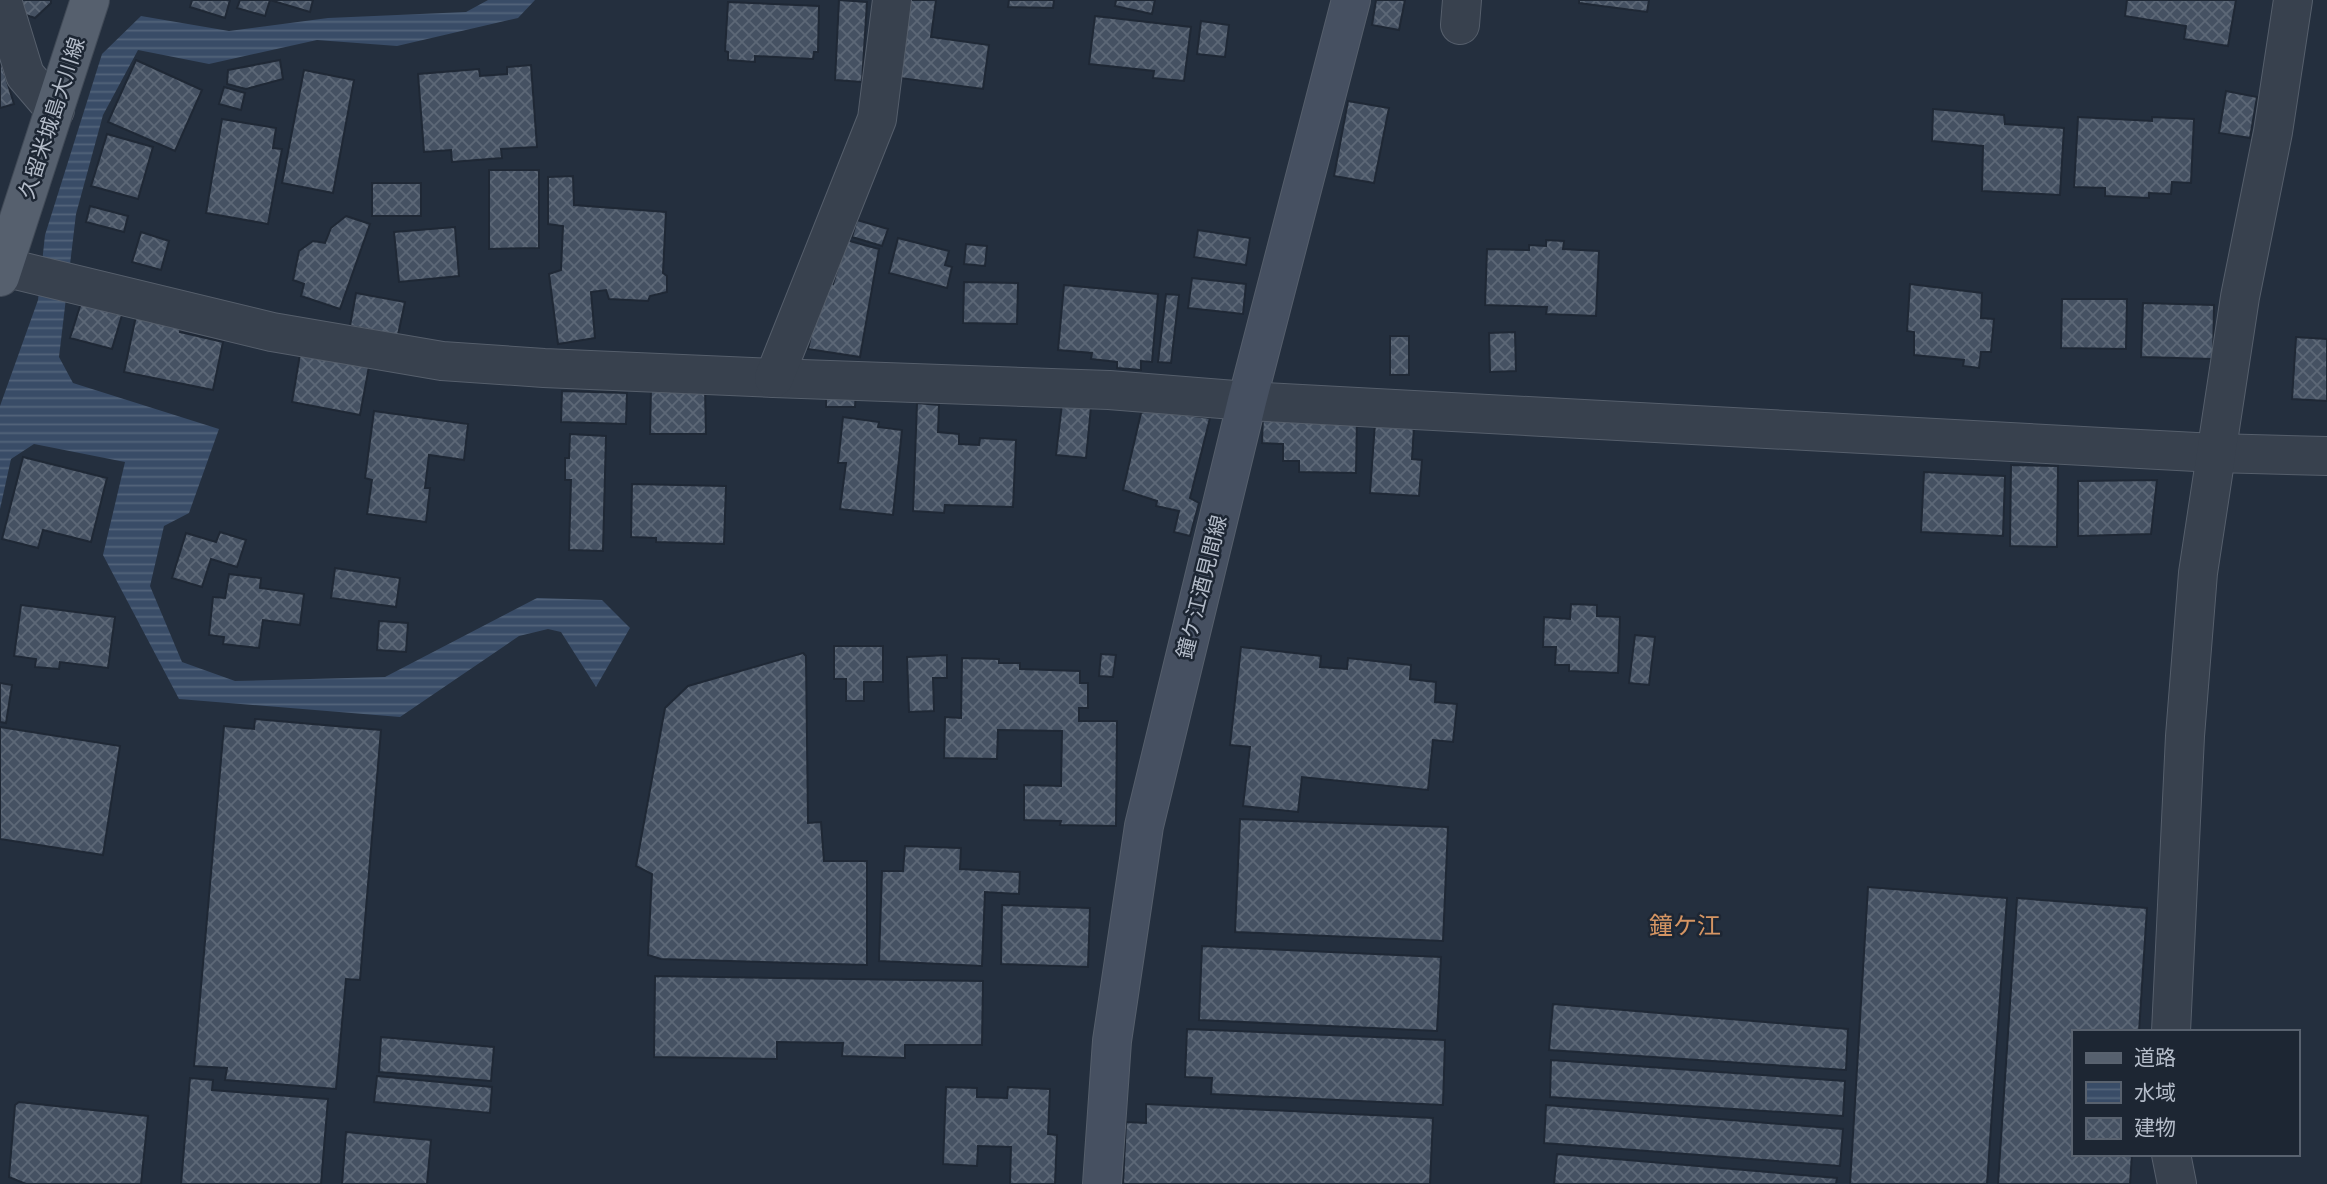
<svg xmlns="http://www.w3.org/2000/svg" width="2327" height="1184" viewBox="0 0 2327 1184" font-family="'Fira Sans','Noto Sans JP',sans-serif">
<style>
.water{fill:url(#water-rules)}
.building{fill:url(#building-cross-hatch);stroke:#1f2835;stroke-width:2}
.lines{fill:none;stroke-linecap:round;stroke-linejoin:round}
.street-casing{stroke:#565f6c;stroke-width:40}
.secondary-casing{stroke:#565f6c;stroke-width:40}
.primary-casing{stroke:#414a57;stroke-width:40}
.street{stroke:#38414e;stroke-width:38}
.secondary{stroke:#465061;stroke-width:38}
.primary{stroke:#56606e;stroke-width:38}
.labels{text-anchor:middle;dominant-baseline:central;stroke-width:5;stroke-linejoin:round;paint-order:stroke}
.street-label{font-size:21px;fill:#b4bcc9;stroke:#1d2633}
.quarter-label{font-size:24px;fill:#d59563;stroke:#1d2633}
</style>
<defs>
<pattern id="water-rules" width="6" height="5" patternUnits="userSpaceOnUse" patternTransform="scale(1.75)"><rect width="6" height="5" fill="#394c67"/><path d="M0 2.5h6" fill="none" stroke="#53647b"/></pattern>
<pattern id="building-cross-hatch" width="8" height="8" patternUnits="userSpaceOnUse" patternTransform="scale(1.75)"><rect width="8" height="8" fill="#455162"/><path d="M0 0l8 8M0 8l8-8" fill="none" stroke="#5d6877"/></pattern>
</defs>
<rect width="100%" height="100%" fill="#242f3e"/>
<polygon class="water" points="488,0 535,0 518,18 397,46 317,40 209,64 138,50 103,115 76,214 59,357 73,383 219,429 189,513 164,526 150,586 182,662 235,681 385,677 537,598 602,600 630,628 596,687 561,632 548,629 519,636 400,717 179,699 103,555 125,462 34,444 11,459 0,509 0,406 38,300 45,235 102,54 141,16 229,31 328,18 466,12"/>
<g class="building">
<polygon points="17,0 51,0 51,3 35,18 23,14"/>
<polygon points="192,0 230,0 225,18 190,7"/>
<polygon points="240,0 313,0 310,12 270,0 265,16 237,8"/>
<polygon points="839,0 867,2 862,82 835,80"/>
<polygon points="909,0 936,0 931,37 989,45 983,89 900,78"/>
<polygon points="1009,0 1054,0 1053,8 1008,7"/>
<polygon points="1116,0 1155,0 1152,14 1115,6"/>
<polygon points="1376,0 1405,0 1399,30 1372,25"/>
<polygon points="1579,0 1649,0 1647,12 1579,3"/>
<polygon points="2127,0 2236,0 2228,46 2184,39 2186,26 2125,16"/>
<polygon points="728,2 819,6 818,52 814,52 813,59 755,56 755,62 728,60 728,52 725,51"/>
<polygon points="1095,16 1191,27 1184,81 1153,78 1154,71 1089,64"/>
<polygon points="1201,21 1229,25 1225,57 1197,54"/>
<polygon points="0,58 14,104 0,108"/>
<polygon points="136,60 202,90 175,151 108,122"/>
<polygon points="280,60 283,79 246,89 227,84 228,70"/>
<polygon points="531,65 537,147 501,149 502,158 452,162 451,150 424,152 418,74 479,69 480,76 507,74 507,67"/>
<polygon points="304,70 354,80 333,193 282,183"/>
<polygon points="224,87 245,93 241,110 219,104"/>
<polygon points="2226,91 2257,97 2250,138 2219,133"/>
<polygon points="1348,101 1389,108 1374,183 1334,176"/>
<polygon points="1933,109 2004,115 2005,124 2064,128 2060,195 1982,191 1983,146 1932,141"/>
<polygon points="2078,117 2152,121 2152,117 2194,119 2191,183 2172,182 2171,194 2149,193 2149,198 2105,196 2105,188 2074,187"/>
<polygon points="222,119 276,128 273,148 282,149 268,224 206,213"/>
<polygon points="107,134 153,147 138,199 91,186"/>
<polygon points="489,170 539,170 539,248 489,249"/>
<polygon points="573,176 574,205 666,212 663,273 667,276 667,292 650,296 648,301 609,299 606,290 591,292 595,338 558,344 549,274 561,270 563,226 548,224 548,177"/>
<rect x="372" y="183" width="49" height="33"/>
<polygon points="90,206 128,216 124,232 86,222"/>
<polygon points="346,216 370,224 340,309 301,296 304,284 293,280 299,251 313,241 325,243 331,228"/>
<polygon points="857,220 888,229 882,246 852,237"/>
<polygon points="455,227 459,276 399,282 394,232"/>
<polygon points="1198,230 1250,238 1246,265 1194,257"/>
<polygon points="141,232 169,241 161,270 132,262"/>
<polygon points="898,238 949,251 945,265 952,267 947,288 889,273"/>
<polygon points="846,240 879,249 860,357 808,349 819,301 828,283 833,284"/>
<polygon points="1546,240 1564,241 1563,249 1599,251 1596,316 1546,314 1547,307 1485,305 1487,249 1529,250 1529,245 1546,246"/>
<polygon points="966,244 987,246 985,266 964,264"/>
<polygon points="1192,278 1246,284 1243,314 1188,308"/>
<polygon points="964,282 1018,283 1017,324 963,323"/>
<polygon points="1910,284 1982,293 1981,318 1994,319 1991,352 1981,352 1979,368 1963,366 1964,360 1914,355 1914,332 1907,331"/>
<polygon points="1064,285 1158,294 1152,362 1141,361 1141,370 1117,368 1117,362 1091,359 1092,353 1058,350"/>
<polygon points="356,293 405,302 398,335 350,326"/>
<polygon points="1166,294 1179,295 1171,363 1158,362"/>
<polygon points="2062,299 2127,299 2126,349 2061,348"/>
<polygon points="81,303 122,315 112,349 70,338"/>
<polygon points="2143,303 2214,305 2213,359 2141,357"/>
<polygon points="136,316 181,326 180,332 223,342 213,390 124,372"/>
<polygon points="1515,332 1516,371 1490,372 1489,333"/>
<rect x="1390" y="336" width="19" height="39"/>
<polygon points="2296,337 2327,339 2327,401 2292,399"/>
<polygon points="301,348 370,361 360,415 292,402"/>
<polygon points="651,388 705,388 706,434 650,434"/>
<polygon points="562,391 627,393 626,424 561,422"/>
<polygon points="826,391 856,392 855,407 826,407"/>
<polygon points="917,403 939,405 938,432 959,434 959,444 979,445 980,438 1016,440 1013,507 945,505 944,513 913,511"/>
<polygon points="1062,404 1091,407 1086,458 1056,455"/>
<polygon points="1148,410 1210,418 1190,498 1199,503 1190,536 1174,532 1179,511 1156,506 1157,501 1123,490 1141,413"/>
<polygon points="374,411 468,424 464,460 429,455 425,488 430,488 426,522 367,514 372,480 365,478"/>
<polygon points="1263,415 1357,417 1356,473 1299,472 1299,461 1283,461 1283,444 1262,443"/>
<polygon points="843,417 879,422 878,427 902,430 893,515 840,509 846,463 838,463"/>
<polygon points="1375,423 1414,426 1412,459 1422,460 1419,496 1370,493"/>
<polygon points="570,434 606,436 603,551 569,550 571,480 565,480 565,458 569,458"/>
<polygon points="23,457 107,478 91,542 43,530 38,548 2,539"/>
<polygon points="2011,465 2058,466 2057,547 2010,546"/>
<polygon points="1924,472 2005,476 2003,536 1921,532"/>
<polygon points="2157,480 2151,534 2078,536 2078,481"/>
<polygon points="632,484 726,486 724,544 656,542 656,538 631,537"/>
<polygon points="220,532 246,540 237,567 211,559 202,587 172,578 186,533 216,542"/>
<polygon points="335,568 400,578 396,607 331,598"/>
<polygon points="229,574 261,578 260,588 304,594 300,625 263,620 259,648 223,644 224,637 209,635 213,597 225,598"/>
<polygon points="1571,604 1597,605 1597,616 1620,617 1618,673 1569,671 1569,665 1555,665 1556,647 1543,647 1544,617 1570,619"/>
<polygon points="21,605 115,617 108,668 60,662 59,669 35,667 36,659 14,656"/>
<polygon points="379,621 408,623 406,652 377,650"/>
<polygon points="1635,635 1655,637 1649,685 1629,683"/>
<polygon points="834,646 883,646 883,682 864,682 864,701 846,701 846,679 834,679"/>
<polygon points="1241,647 1321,656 1320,667 1347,669 1348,658 1411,665 1410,679 1436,682 1435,702 1457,704 1453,742 1433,740 1428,790 1302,777 1298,812 1243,806 1250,747 1230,745"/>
<polygon points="803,653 806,656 808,823 821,822 824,861 867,861 867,965 661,959 648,955 652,874 636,866 665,708 688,686"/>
<polygon points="1101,654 1116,655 1113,677 1099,676"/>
<polygon points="947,655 947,678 933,678 934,711 909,712 907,657"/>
<polygon points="962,658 999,659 999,663 1020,663 1020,669 1080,671 1080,683 1088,683 1088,708 1079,708 1079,721 1117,721 1116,826 1060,825 1061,821 1024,820 1024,785 1061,786 1062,731 998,730 997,759 944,758 945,717 961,718"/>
<polygon points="0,683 12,685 6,723 0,722"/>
<polygon points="255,719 381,730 360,980 346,979 336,1089 225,1080 227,1068 194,1066 224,726 254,729"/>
<polygon points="0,727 120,746 103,855 0,839"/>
<polygon points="1240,819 1448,827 1443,941 1235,932"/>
<polygon points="905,846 961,848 960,869 1020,872 1019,894 985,892 982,966 879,961 882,871 903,871"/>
<polygon points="1868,887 2007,898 1987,1184 1850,1184"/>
<polygon points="2017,898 2147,908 2139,1032 2073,1032 2073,1154 2132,1154 2130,1184 1998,1184"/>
<polygon points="1002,905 1090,908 1088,967 1001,964"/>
<polygon points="1202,946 1441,957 1437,1031 1199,1020"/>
<polygon points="655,976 983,981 982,1045 905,1045 905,1058 842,1056 843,1043 777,1042 777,1059 654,1057"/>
<polygon points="1553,1004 1848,1029 1846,1070 1549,1050"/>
<polygon points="1187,1029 1445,1040 1443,1105 1211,1094 1212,1078 1185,1077"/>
<polygon points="381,1037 494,1047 491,1081 379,1072"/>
<polygon points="1551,1060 1845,1081 1843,1116 1550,1097"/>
<polygon points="377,1076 492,1087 490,1113 374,1102"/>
<polygon points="190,1078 213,1080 212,1090 328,1099 321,1184 181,1184"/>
<polygon points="946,1087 977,1088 977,1097 1007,1098 1008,1087 1050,1089 1048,1134 1057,1135 1055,1184 1010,1184 1011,1147 978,1146 977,1166 943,1164"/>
<polygon points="19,1102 148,1116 141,1184 26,1184 9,1177 15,1105"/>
<polygon points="1146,1104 1433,1118 1430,1184 1123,1184 1126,1122 1146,1123"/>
<polygon points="1546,1105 1843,1129 1840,1166 1544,1143"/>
<polygon points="346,1132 431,1140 427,1184 342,1184"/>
<polygon points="1557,1154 1837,1178 1836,1184 1554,1184"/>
</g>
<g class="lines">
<g class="street-casing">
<g id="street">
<polyline points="2,0 25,75 55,110"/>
<polyline points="1460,25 1462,0"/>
<polyline points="3,267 272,332 442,361 544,368 774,378 1109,390 1247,401 2215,453 2327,456"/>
<polyline points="774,378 877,119 892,0"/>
<polyline points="2171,1032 2185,736 2198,573 2240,297 2273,132 2293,0"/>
<polyline points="2171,1154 2177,1184"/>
</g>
</g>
<g class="secondary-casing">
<polyline id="secondary" points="1102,1184 1112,1041 1144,826 1247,401 1351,0"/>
</g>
<g class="primary-casing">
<polyline id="primary" points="0,277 90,0"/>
</g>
<use href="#street" class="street"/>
<use href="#secondary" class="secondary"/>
<use href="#primary" class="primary"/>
</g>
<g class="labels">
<g class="street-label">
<text transform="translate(52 118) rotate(-72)">久留米城島大川線</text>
<text transform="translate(1202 587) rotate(-76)">鐘ケ江酒見間線</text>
</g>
<g class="quarter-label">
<text x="1685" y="926">鐘ケ江</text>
</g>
</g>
<rect x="2072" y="1030" width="228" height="126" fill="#1d2633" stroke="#59626f" stroke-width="2"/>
<rect x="2086" y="1053" width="35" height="10" fill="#56606e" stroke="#59626f" stroke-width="2"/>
<text x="2134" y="1065" font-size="21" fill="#b4bcc9">道路</text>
<rect x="2086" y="1082" width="35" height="21" fill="url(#water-rules)" stroke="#59626f" stroke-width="2"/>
<text x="2134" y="1100" font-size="21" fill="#b4bcc9">水域</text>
<rect x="2086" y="1118" width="35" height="21" fill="url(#building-cross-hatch)" stroke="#59626f" stroke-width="2"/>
<text x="2134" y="1135" font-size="21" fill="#b4bcc9">建物</text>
</svg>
